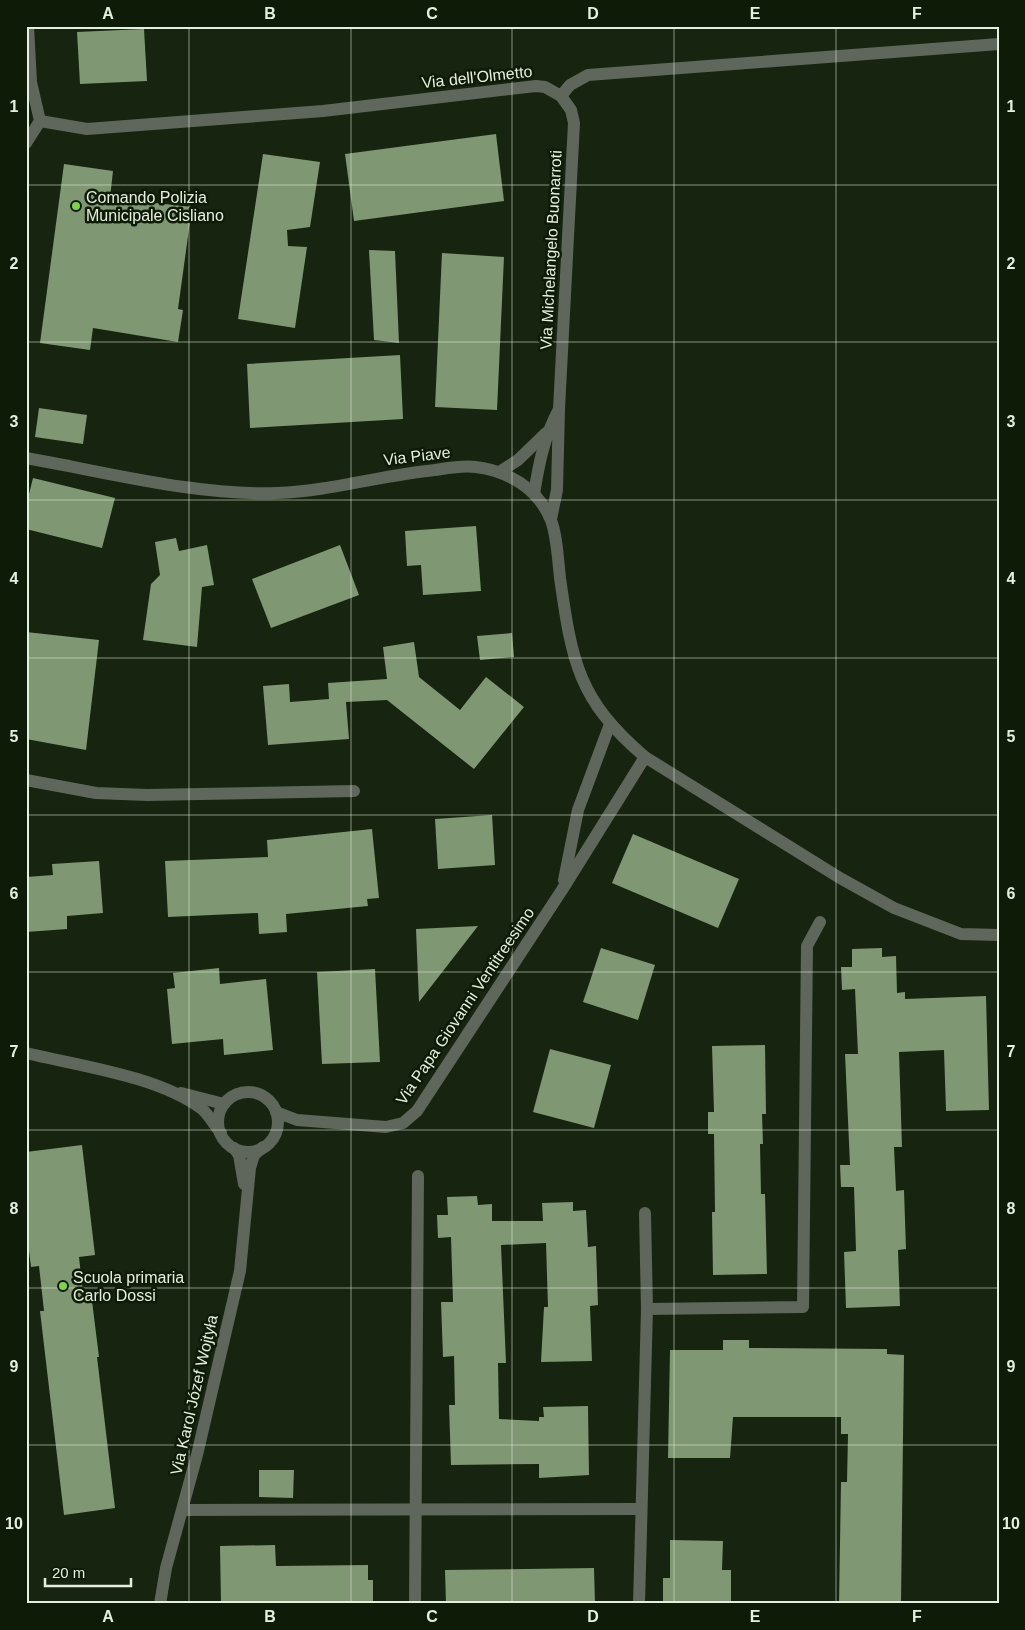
<svg xmlns="http://www.w3.org/2000/svg" width="1025" height="1630" viewBox="0 0 1025 1630" font-family="Helvetica,sans-serif">
<style>
.building{fill:#7f9773}
.lines{fill:none;stroke-linecap:round;stroke-linejoin:round}
.minor{stroke:#5f665b;stroke-width:12}
.grid{fill:none;stroke:#e5efe0;stroke-width:1;stroke-opacity:0.55}
.poi-dot{fill:#82d04f;stroke:#0e1b06;stroke-width:2}
.labels{text-anchor:middle;dominant-baseline:central;stroke-width:5;stroke-linejoin:round;paint-order:stroke}
.street-label{font-size:16px;fill:#e5efe0;stroke:#0e1b06}
.poi-label{font-size:16px;fill:#e5efe0;stroke:#0e1b06;text-anchor:start}
.neatline{fill:none;stroke:#e5efe0;stroke-width:2}
.grid-label{font-size:16px;text-anchor:middle;font-weight:bold;fill:#e5efe0}
</style>
<rect width="100%" height="100%" fill="#17240f"/>
<g class="building">
<polygon points="144,29 147,81 80,84 77,32"/>
<polygon points="496,134 504,201 354,221 345,154"/>
<polygon points="263,154 320,162 310,227 287,230 288,246 307,247 295,328 238,319"/>
<polygon points="64,164 113,171 110,198 192,207 178,309 183,310 178,342 93,328 90,350 40,343"/>
<polygon points="369,250 395,251 399,343 374,340"/>
<polygon points="442,253 504,257 497,410 435,407"/>
<polygon points="400,355 403,419 250,428 247,364"/>
<polygon points="39,408 87,415 83,444 35,437"/>
<polygon points="33,478 115,498 102,548 26,529 26,506"/>
<polygon points="476,526 481,591 423,595 421,565 407,566 405,531"/>
<polygon points="176,538 179,551 207,545 214,585 202,587 197,647 143,640 151,584 160,575 155,542"/>
<polygon points="340,545 359,595 271,628 252,579"/>
<polygon points="26,632 99,640 86,750 26,739"/>
<polygon points="512,633 514,657 480,660 477,636"/>
<polygon points="414,642 419,677 460,710 486,677 524,707 474,769 387,700 346,702 349,739 268,745 263,686 289,684 290,702 329,699 328,683 387,679 383,647"/>
<polygon points="492,815 495,865 438,869 435,819"/>
<polygon points="372,829 379,898 367,899 368,906 286,914 287,932 259,934 258,913 168,917 165,861 268,857 267,840"/>
<polygon points="633,834 739,879 718,928 612,883"/>
<polygon points="99,861 103,913 67,916 67,929 26,932 26,877 53,875 52,864"/>
<polygon points="478,926 419,1002 416,929"/>
<polygon points="601,948 655,965 638,1020 583,1002"/>
<polygon points="882,948 882,957 896,956 897,993 905,992 905,999 986,996 989,1110 946,1111 944,1050 899,1052 902,1147 894,1147 896,1191 904,1190 906,1249 898,1250 900,1306 846,1308 844,1252 856,1251 854,1187 841,1187 840,1165 850,1165 845,1054 858,1054 855,989 842,990 841,967 852,967 852,949"/>
<polygon points="219,968 220,984 266,979 273,1050 224,1055 223,1039 172,1044 167,989 175,988 173,973"/>
<polygon points="375,969 380,1062 322,1064 317,972"/>
<polygon points="765,1045 766,1114 762,1114 763,1144 760,1144 761,1194 765,1194 767,1274 713,1275 712,1212 715,1212 714,1134 708,1134 708,1112 714,1112 712,1046"/>
<polygon points="550,1049 611,1065 594,1128 533,1112"/>
<polygon points="82,1145 95,1255 79,1257 84,1302 92,1301 99,1357 97,1357 115,1508 64,1515 40,1311 44,1311 39,1266 31,1267 26,1225 26,1152"/>
<polygon points="477,1196 478,1205 492,1204 492,1221 543,1221 542,1203 573,1202 573,1211 586,1210 588,1247 596,1246 598,1305 590,1306 592,1361 541,1362 544,1307 548,1307 546,1243 501,1245 506,1363 498,1363 499,1419 539,1421 539,1417 544,1417 543,1407 588,1406 589,1475 539,1478 539,1464 451,1465 449,1405 455,1405 454,1356 443,1357 441,1302 453,1302 451,1237 438,1238 437,1215 448,1215 447,1197"/>
<polygon points="723,1340 749,1340 749,1348 754,1348 887,1349 887,1354 904,1355 901,1604 839,1604 841,1482 847,1482 848,1434 841,1434 841,1417 733,1417 730,1458 668,1458 670,1350 723,1350"/>
<polygon points="259,1470 294,1470 293,1498 259,1497"/>
<polygon points="670,1540 723,1541 722,1570 731,1570 731,1604 663,1604 663,1578 670,1578"/>
<polygon points="275,1545 276,1566 368,1565 368,1580 373,1580 373,1604 221,1604 220,1546"/>
<polygon points="594,1568 595,1604 446,1604 445,1570"/>
</g>
<g class="lines">
<g class="minor">
<polyline points="40,121 87,129 323,111 536,86 545,87 561,96 570,85 588,75 999,44"/>
<polyline points="26,143 40,121 31,82 28,26"/>
<polyline points="559,409 574,123 571,110 561,96"/>
<path d="M 26,458 C 106,472 197,496 277,493 C 331,491 383,475 435,470 C 448,468 463,465 476,467 C 508,471 537,488 550,518 C 557,533 558,561 560,578 C 572,662 578,700 645,757 L 840,878 L 894,908 L 961,934 L 999,935"/>
<polyline points="501,471 518,460 546,433"/>
<path d="M 534,494 C 539,463 544,437 559,409 L 557,490 L 551,519"/>
<polyline points="26,780 96,793 147,795 354,791"/>
<polyline points="564,880 578,810 610,724"/>
<path d="M 26,1053 C 80,1066 158,1076 202,1109 C 209,1115 215,1126 221,1133"/>
<circle cx="248" cy="1122" r="30"/>
<polyline points="181,1093 224,1104"/>
<polyline points="276,1112 297,1120 386,1127 403,1123 417,1111 562,890 645,757"/>
<polyline points="234,1148 239,1155 244,1184"/>
<polyline points="645,1213 647,1309"/>
<polyline points="184,1510 641,1509"/>
<polyline points="160,1604 166,1568 197,1455 240,1271 250,1168 254,1155 263,1147"/>
<polyline points="415,1604 418,1176"/>
<polyline points="639,1604 647,1309 803,1307 807,946 820,922"/>
</g>
</g>
<path class="grid" d="M 189,26 L 189,1604M 351,26 L 351,1604M 512,26 L 512,1604M 674,26 L 674,1604M 836,26 L 836,1604M 26,185 L 999,185M 26,342 L 999,342M 26,500 L 999,500M 26,658 L 999,658M 26,815 L 999,815M 26,972 L 999,972M 26,1130 L 999,1130M 26,1288 L 999,1288M 26,1445 L 999,1445"/>
<g class="poi-dot">
<circle cx="76" cy="206" r="5"/>
<circle cx="63" cy="1286" r="5"/>
</g>
<g class="labels">
<g class="street-label">
<text transform="translate(477 77) rotate(-6)">Via dell'Olmetto</text>
<text transform="translate(551 250) rotate(-87)">Via Michelangelo Buonarroti</text>
<text transform="translate(417 456) rotate(-7)">Via Piave</text>
<text transform="translate(465 1006) rotate(-56)">Via Papa Giovanni Ventitreesimo</text>
<text transform="translate(194 1395) rotate(-77)">Via Karol Józef Wojtyła</text>
</g>
<g class="poi-label">
<text x="86" y="197">Comando Polizia<tspan x="86" dy="18">Municipale Cisliano</tspan></text>
<text x="73" y="1277">Scuola primaria<tspan x="73" dy="18">Carlo Dossi</tspan></text>
</g>
</g>
<rect width="1025" height="1630" fill="none" stroke="#0e1b06" stroke-width="55"/>
<path d="M45 1578v8h86v-8" fill="none" stroke="#e5efe0" stroke-width="2.5"/>
<text x="52" y="1578" font-size="15" fill="#e5efe0" stroke="#0e1b06" stroke-width="4" paint-order="stroke">20 m</text>
<rect x="28" y="28" width="970" height="1574" class="neatline"/>
<g class="grid-label">
<text x="108" y="19">A</text>
<text x="270" y="19">B</text>
<text x="432" y="19">C</text>
<text x="593" y="19">D</text>
<text x="755" y="19">E</text>
<text x="917" y="19">F</text>
<text x="14" y="112">1</text>
<text x="1011" y="112">1</text>
<text x="14" y="269">2</text>
<text x="1011" y="269">2</text>
<text x="14" y="427">3</text>
<text x="1011" y="427">3</text>
<text x="14" y="584">4</text>
<text x="1011" y="584">4</text>
<text x="14" y="742">5</text>
<text x="1011" y="742">5</text>
<text x="14" y="899">6</text>
<text x="1011" y="899">6</text>
<text x="14" y="1057">7</text>
<text x="1011" y="1057">7</text>
<text x="14" y="1214">8</text>
<text x="1011" y="1214">8</text>
<text x="14" y="1372">9</text>
<text x="1011" y="1372">9</text>
<text x="14" y="1529">10</text>
<text x="1011" y="1529">10</text>
<text x="108" y="1622">A</text>
<text x="270" y="1622">B</text>
<text x="432" y="1622">C</text>
<text x="593" y="1622">D</text>
<text x="755" y="1622">E</text>
<text x="917" y="1622">F</text>
</g>
</svg>
